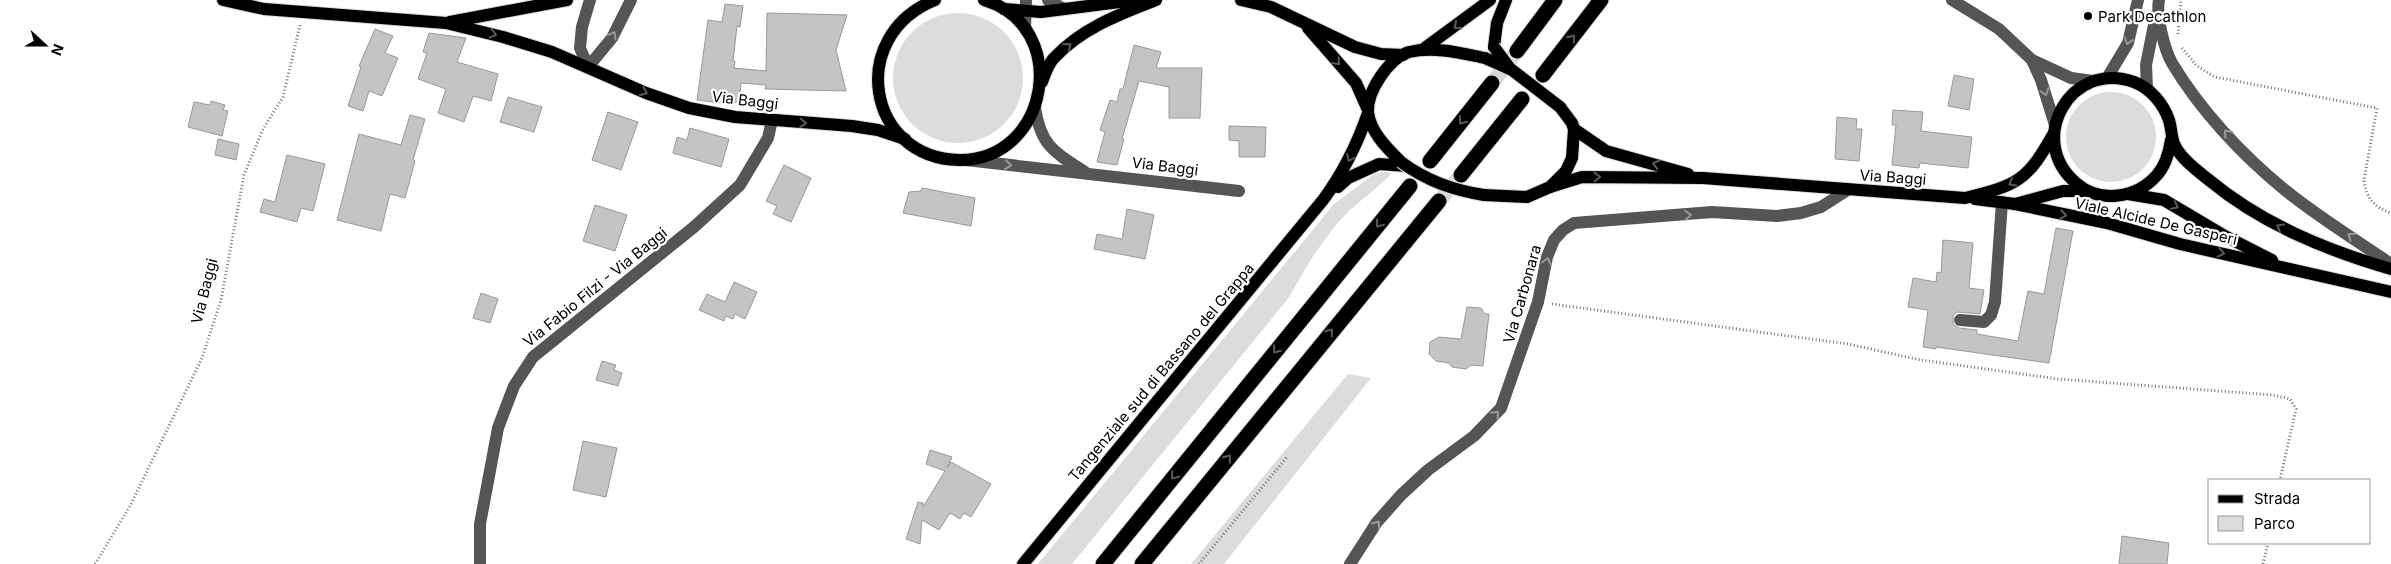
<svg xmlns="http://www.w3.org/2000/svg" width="2391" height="564" viewBox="0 0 2391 564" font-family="Inter,sans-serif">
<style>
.green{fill:#dcdcdc}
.building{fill:#c4c4c4;stroke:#999}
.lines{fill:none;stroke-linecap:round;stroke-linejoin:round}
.highway-tunnel{stroke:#d9d9d9;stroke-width:15;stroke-dasharray:15 8;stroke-linecap:butt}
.major-casing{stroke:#dbdbdb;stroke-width:14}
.highway-casing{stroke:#dbdbdb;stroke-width:17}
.path{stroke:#777;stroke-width:3;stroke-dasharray:1 2.5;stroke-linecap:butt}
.minor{stroke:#555;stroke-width:12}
.major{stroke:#000;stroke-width:12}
.highway{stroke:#000;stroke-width:15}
.major-bridge-casing{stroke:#dbdbdb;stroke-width:14;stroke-linecap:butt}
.major-bridge{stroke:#000;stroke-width:12}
.oneway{stroke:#595959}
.oneway2{stroke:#999}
.poi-dot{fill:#000;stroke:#fff;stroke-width:2}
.labels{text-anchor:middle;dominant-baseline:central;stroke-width:4.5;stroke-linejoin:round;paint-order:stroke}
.poi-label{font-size:15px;fill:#000;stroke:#fff;text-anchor:start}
.street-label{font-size:15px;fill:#000;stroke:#fff}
</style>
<rect width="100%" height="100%" fill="#fff"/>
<g class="green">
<circle cx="958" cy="78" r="65"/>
<circle cx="2111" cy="137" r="45"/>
<path d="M 1384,172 L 1392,173 C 1379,187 1363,198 1349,211 C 1325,235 1306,266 1290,296 L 1072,564 L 1038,564 L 1334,204 L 1374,174 Z"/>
<polygon points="1348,374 1371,378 1224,564 1191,564"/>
</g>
<g class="building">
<polygon points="725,4 743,6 740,27 737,26 733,61 735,61 734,68 766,71 767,13 847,15 836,50 846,91 765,89 766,85 741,83 739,103 729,102 729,104 697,100 708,20 722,22"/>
<polygon points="375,29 393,36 385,53 398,58 382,96 369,91 363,111 348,106 361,67 359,66"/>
<polygon points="429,33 466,38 457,62 498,74 491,101 473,96 464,122 438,113 446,89 418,79 427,53 423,52"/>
<polygon points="1134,45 1161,52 1156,68 1202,68 1200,118 1169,118 1169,87 1139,81 1122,139 1124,139 1117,165 1097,162 1105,132 1100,130 1110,100 1117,102 1120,89 1123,89"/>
<polygon points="1954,75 1974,79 1969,110 1948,106"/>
<polygon points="508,97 542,107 534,132 500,122"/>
<polygon points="211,101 225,105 223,110 228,111 222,136 188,127 194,102 210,105"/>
<polygon points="1893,110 1923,112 1921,131 1972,137 1968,168 1920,163 1919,168 1892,165 1896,125 1892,125"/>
<polygon points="608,112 638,122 621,170 592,160"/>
<polygon points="410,115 425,119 413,160 415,161 405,198 390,194 381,231 337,220 359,134 401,145"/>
<polygon points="1837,117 1857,119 1856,129 1862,129 1859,161 1835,159"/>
<polygon points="1229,126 1266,127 1265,157 1239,157 1239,141 1229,140"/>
<polygon points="690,128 729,139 721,167 673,153 677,137 687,140"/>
<polygon points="218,139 239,144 236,160 215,155"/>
<polygon points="287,155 325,164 313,211 301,208 297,222 260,212 264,199 275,202"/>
<polygon points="784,165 811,178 791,222 773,214 777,206 766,201"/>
<polygon points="922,188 975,198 971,226 903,213 909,192 921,191"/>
<polygon points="595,205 627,215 615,251 583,241"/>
<polygon points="1127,209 1154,215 1145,259 1094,249 1097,234 1122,239"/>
<polygon points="2056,228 2073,231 2049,363 1936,347 1936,349 1923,347 1928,310 1908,307 1913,278 1936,282 1937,272 1941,273 1943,240 1973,243 1969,288 1984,290 1980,314 1957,312 1953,316 1953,324 1959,328 1977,330 1977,334 2018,341 2028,291 2044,294"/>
<polygon points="734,282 757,292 745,319 735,314 733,319 726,316 724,321 699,310 707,294 725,302"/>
<polygon points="481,293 498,299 490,323 473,318"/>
<polygon points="1467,307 1481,308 1485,314 1489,314 1483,366 1471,365 1466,369 1452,367 1449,363 1436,361 1429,354 1430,342 1439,337 1461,339"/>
<polygon points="602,361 616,365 614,370 622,373 618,386 596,380"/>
<polygon points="583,441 617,448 606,497 573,490"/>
<polygon points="930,450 952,457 947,468 951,462 991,484 971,517 964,513 960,519 950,513 939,530 922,520 920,544 906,539 918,502 923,503 923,507 945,471 926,464"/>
<polygon points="2122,536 2169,543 2167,564 2119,564"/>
</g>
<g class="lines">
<g class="highway-tunnel">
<polyline points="1492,83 1517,51"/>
<polyline points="1439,201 1461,175"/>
</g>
<g class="major-casing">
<g id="major">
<polyline points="223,0 264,9 446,23 503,37 552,52 646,93 689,108 735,117 852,126 878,130 905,139"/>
<path d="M 935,0 C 846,36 867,158 959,160 C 1050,161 1072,26 984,0"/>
<polyline points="1241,0 1271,7 1355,47 1381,54 1403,55"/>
<polyline points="1004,9 1041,12 1135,0"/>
<polyline points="450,22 567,0"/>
<polyline points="1308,28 1356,83 1368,110"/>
<polyline points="1494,47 1497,23 1506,0"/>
<polyline points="1422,50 1490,0"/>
<path d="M 1042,82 C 1045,74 1048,64 1054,58 C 1082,28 1120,14 1156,0"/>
<polyline points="1574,129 1606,151 1688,174"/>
<path d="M 2171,140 C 2169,153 2166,165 2157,175 C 2137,198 2100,204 2076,183 C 2025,140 2071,59 2134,82 C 2150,88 2163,103 2169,120 C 2173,134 2170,142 2181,155 C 2188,164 2199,172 2209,180 C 2262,224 2326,250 2391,269"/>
<path d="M 1401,162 C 1388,149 1370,132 1368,112 C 1367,91 1389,58 1409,52 C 1434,46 1461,53 1485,58"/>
<polyline points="1338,187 1348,178 1379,164 1407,166"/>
<path d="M 1550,187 L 1582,177 L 1703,178 L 1965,198 C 2018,185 2027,181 2054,133"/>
<polyline points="2128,194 2164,200 2223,235 2272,260"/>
<polyline points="1484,195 1527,197 1550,187 1566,171 1572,158 1574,129 1572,123 1560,107"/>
<polyline points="1975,199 2015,204 2063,191 2085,191"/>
<polyline points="2015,204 2107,223 2180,244 2391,292"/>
<path d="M 1023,564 L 1323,200 C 1343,173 1357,145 1368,113"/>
</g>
</g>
<g class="highway-casing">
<g id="highway">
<polyline points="1517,51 1555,0"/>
<polyline points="1543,75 1601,0"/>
<polyline points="1430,161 1492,83"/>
<polyline points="1461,175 1522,99"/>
<polyline points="1103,564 1410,186"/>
<polyline points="1142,564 1439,201"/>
</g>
</g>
<g class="path">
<polyline points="2178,34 2181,0"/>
<path d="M 2182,48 L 2197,66 L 2215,77 L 2377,108 L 2364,180 C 2366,198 2374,207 2391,213"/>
<polyline points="1552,304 1848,344 1921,360 2058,379 2273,395 2290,399 2296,409 2280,480"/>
<polyline points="95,564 130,506 202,358 221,300 244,175 263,129 283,97 300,25"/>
<polyline points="1199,564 1287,457"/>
<polyline points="2263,564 2268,543"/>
</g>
<g class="minor">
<polyline points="590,0 582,27 580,48 588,67 612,38 631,0"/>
<polyline points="1048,0 1064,9"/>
<polyline points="1952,0 1999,29 2032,60 2071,78 2093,81"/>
<path d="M 2159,0 C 2156,15 2164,49 2172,63 C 2200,110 2242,155 2285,190 C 2318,217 2356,240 2391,264"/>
<polyline points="1025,29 1026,0"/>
<polyline points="2032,60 2041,80 2055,125"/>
<polyline points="2107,78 2128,43 2138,0"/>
<polyline points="2147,89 2146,65 2156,15"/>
<path d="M 1035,108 C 1041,146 1054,152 1085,172"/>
<polyline points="966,160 1239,191"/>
<polyline points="1960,320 1984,322 1991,315 1995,302 2002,202"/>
<polyline points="480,564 480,524 498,428 514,386 533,357 694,227 740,185 768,138 772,120"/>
<polyline points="1350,564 1377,522 1401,495 1428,470 1474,436 1501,408 1538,302 1547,257 1554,240 1563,230 1574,223 1712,212 1777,216 1801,213 1821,207 1846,191"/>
</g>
<use href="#major" class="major"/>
<use href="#highway" class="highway"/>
<g class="major-bridge-casing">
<g id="major-bridge">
<polyline points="1494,47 1509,67"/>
<polyline points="1485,58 1512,70 1560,107"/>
<path d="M 1401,162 C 1427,181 1453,190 1484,195"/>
</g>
</g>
<use href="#major-bridge" class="major-bridge"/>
</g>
<defs><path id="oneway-chevron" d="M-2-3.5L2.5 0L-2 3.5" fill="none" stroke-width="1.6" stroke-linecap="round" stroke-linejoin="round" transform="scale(1.25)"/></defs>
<g class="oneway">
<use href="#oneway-chevron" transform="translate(1457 26) rotate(140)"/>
<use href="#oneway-chevron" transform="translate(493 34) rotate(14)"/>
<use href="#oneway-chevron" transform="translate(1572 38) rotate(-52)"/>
<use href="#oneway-chevron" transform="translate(1068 46) rotate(-40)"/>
<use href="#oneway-chevron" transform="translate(1337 62) rotate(48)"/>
<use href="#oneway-chevron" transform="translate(644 92) rotate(23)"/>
<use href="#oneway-chevron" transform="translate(1462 121) rotate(128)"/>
<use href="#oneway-chevron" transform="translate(803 123) rotate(4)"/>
<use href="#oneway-chevron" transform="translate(1350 158) rotate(116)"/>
<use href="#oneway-chevron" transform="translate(1656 164) rotate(-164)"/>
<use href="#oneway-chevron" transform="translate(1597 177)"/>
<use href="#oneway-chevron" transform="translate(2012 183) rotate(149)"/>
<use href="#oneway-chevron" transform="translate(2175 206) rotate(27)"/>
<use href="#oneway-chevron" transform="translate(2063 215) rotate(10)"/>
<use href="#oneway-chevron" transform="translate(1379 224) rotate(129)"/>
<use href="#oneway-chevron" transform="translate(2280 227) rotate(-151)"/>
<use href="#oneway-chevron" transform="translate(2221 253) rotate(13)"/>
<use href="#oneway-chevron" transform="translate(1330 332) rotate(-51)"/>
<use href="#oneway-chevron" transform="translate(1276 350) rotate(129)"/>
<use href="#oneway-chevron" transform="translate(1228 458) rotate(-51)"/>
<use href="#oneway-chevron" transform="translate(1174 476) rotate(129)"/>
</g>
<g class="oneway2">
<use href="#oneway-chevron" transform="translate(613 35) rotate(-60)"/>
<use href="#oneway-chevron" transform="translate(2128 41) rotate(109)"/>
<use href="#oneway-chevron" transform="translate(2045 92) rotate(72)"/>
<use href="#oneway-chevron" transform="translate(2227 133) rotate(-133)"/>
<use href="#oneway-chevron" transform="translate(1008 165) rotate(6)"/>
<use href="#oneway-chevron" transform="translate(1688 215) rotate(-5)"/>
<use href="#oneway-chevron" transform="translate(2351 236) rotate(-145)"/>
<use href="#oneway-chevron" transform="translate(1547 261) rotate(-75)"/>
<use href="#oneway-chevron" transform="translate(1496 414) rotate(-47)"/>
<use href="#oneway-chevron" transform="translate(1377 524) rotate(-54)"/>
</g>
<circle class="poi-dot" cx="2088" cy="16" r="5"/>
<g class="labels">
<g class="poi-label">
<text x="2098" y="16">Park Decathlon</text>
</g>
<g class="street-label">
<text transform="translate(745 100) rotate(7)">Via Baggi</text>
<text transform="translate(1165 166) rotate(7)">Via Baggi</text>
<text transform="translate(1893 177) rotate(4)">Via Baggi</text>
<text transform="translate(2156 221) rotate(13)">Viale Alcide De Gasperi</text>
<text transform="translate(595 287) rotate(-39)">Via Fabio Filzi - Via Baggi</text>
<text transform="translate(204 291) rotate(-76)">Via Baggi</text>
<text transform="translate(1522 294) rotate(-74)">Via Carbonara</text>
<text transform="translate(1161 372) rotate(-50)">Tangenziale sud di Bassano del Grappa</text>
</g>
</g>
<rect x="2208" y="479" width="162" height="65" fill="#ffffff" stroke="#999999"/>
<rect x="2218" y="495" width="25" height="8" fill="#000000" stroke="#999999"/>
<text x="2254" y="504" font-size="15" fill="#000000">Strada</text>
<rect x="2218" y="516" width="25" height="15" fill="#dcdcdc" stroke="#999999"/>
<text x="2254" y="529" font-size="15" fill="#000000">Parco</text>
<g transform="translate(45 45) rotate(111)" stroke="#ffffff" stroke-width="4" paint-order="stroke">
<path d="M0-4L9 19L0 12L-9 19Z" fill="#000000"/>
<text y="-8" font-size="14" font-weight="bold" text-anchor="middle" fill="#000000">N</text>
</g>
</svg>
